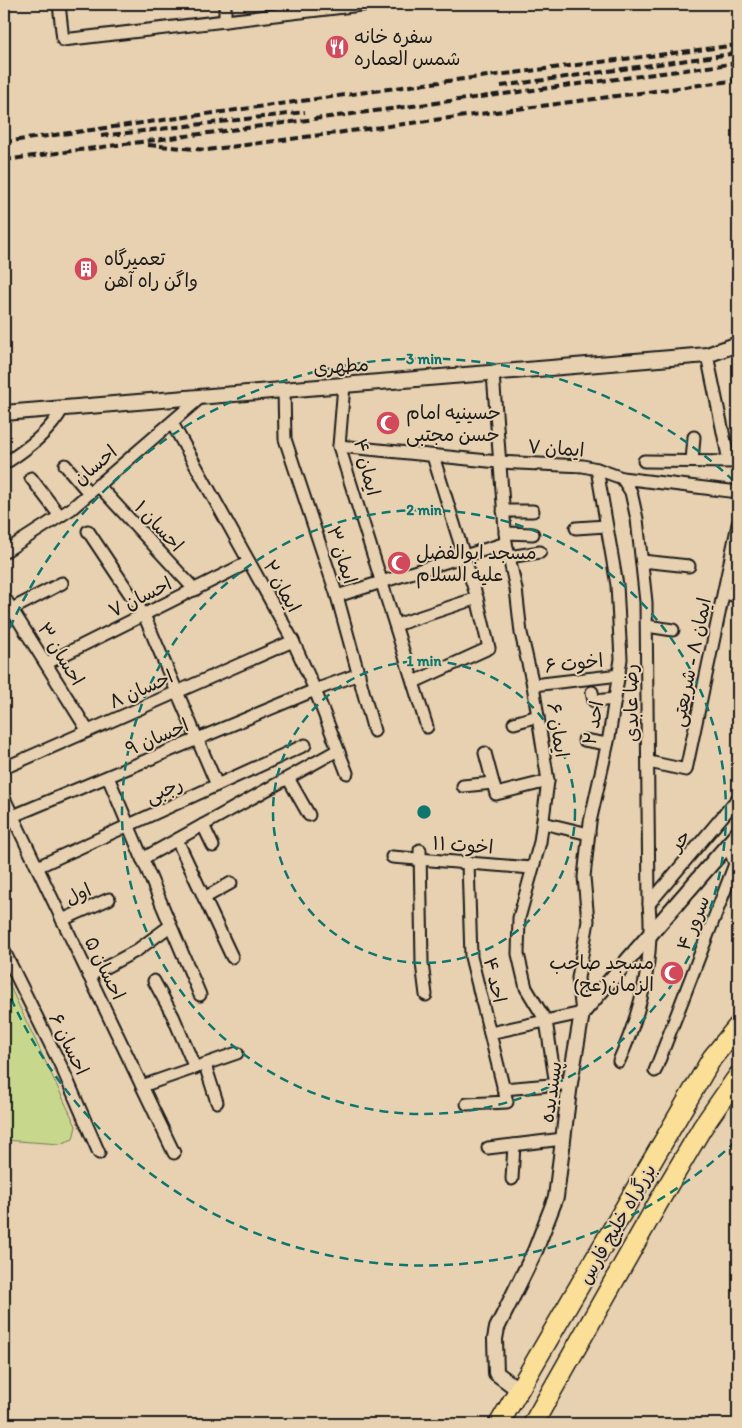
<svg xmlns="http://www.w3.org/2000/svg" width="742" height="1428" viewBox="0 0 742 1428" font-family="Itim,'Playpen Sans Arabic',sans-serif">
<style>
.green{fill:#c7d88c;stroke:#727a54}
.lines{fill:none;stroke-linecap:round;stroke-linejoin:round}
.minor-casing{stroke:#1c1c1c;stroke-width:15}
.tertiary-casing{stroke:#1c1c1c;stroke-width:18}
.trunk-casing{stroke:#1c1c1c;stroke-width:22}
.minor{stroke:#e7d1b0;stroke-width:11}
.tertiary{stroke:#e7d1b0;stroke-width:14}
.trunk{stroke:#fbdf96;stroke-width:19}
.rail{stroke:#1c1c1c;stroke-width:4;stroke-dasharray:8 4;stroke-linecap:butt}
.ring{fill:none;stroke:#0f766e;stroke-width:2.5;stroke-dasharray:9 6}
.labels{text-anchor:middle;dominant-baseline:central;stroke-width:4;stroke-linejoin:round;paint-order:stroke}
.poi-label{font-size:19px;fill:#1c1c1c;stroke:#e7d1b0;text-anchor:start}
.street-label{font-size:19px;fill:#1c1c1c;stroke:#e7d1b0}
.centre{fill:#0f766e;stroke:#e7d1b0;stroke-width:2.5}
.ring-label{font-size:15px;text-anchor:middle;font-weight:bold;fill:#0f766e;stroke:#e7d1b0;stroke-width:4;stroke-linejoin:round;paint-order:stroke}
</style>
<rect width="100%" height="100%" fill="#e7d1b0"/>
<filter id="ink" filterUnits="userSpaceOnUse"><feTurbulence type="fractalNoise" baseFrequency=".02" numOctaves="2"/><feDisplacementMap in="SourceGraphic" scale="10" xChannelSelector="R" yChannelSelector="G"/><feConvolveMatrix kernelMatrix="1 2 1 2 8 2 1 2 1" color-interpolation-filters="sRGB"/></filter>
<g filter="url(#ink)">
<polygon class="green" points="4,974 76,1126 73,1139 60,1144 4,1140"/>
<g class="lines">
<g class="minor-casing">
<g id="minor">
<polyline points="59,4 63,40 370,4"/>
<polyline points="225,21 225,4"/>
<polyline points="707,355 729,461"/>
<polyline points="493,374 506,543 516,589 521,633 533,685 548,781 540,842 519,918 518,954 526,988 546,1021 556,1085"/>
<polyline points="344,385 339,446 427,727"/>
<polyline points="284,390 285,439 337,596 374,731"/>
<polyline points="172,423 293,641 315,690 347,773"/>
<polyline points="339,446 498,462 583,466 597,469 622,478 738,492"/>
<polyline points="644,461 738,462"/>
<polyline points="692,461 694,437"/>
<path d="M 4,464 C 27,449 50,432 63,408"/>
<polyline points="65,465 89,493"/>
<polyline points="31,478 60,516"/>
<polyline points="98,485 195,590"/>
<polyline points="503,511 533,511"/>
<polyline points="576,528 606,526"/>
<polyline points="88,531 144,615 217,785"/>
<polyline points="505,533 533,534"/>
<polyline points="4,552 71,509 202,396"/>
<polyline points="509,557 540,552"/>
<polyline points="642,561 689,566"/>
<polyline points="724,592 738,597"/>
<polyline points="337,596 506,543"/>
<polyline points="4,597 88,731"/>
<polyline points="12,609 62,583"/>
<polyline points="396,625 477,598"/>
<polyline points="647,626 673,630"/>
<polyline points="47,663 249,562"/>
<polyline points="414,682 489,648 477,598 433,456"/>
<polyline points="533,685 620,675"/>
<polyline points="592,692 594,701 615,699"/>
<polyline points="514,723 538,716"/>
<polyline points="584,740 607,744"/>
<polyline points="485,753 496,794 548,781"/>
<polyline points="649,762 686,770 738,524"/>
<polyline points="4,768 293,641"/>
<polyline points="108,777 200,995"/>
<polyline points="288,778 309,815"/>
<polyline points="463,786 493,783"/>
<polyline points="4,798 174,1153"/>
<polyline points="13,816 315,690 359,674"/>
<polyline points="543,823 589,834"/>
<polyline points="203,825 213,846"/>
<polyline points="177,840 232,957"/>
<polyline points="420,850 422,963 426,995"/>
<polyline points="392,857 532,868"/>
<polyline points="142,859 338,750"/>
<polyline points="37,867 305,745"/>
<polyline points="204,898 231,883"/>
<polyline points="649,904 738,798"/>
<polyline points="62,920 109,899"/>
<polyline points="4,951 63,1070 99,1153"/>
<polyline points="89,976 136,951 170,926"/>
<polyline points="154,981 173,1016 195,1068"/>
<polyline points="490,1033 582,1013 578,978 588,921 584,877 590,822 609,737 621,659 617,585 597,469"/>
<path d="M 619,1061 C 641,1012 654,957 649,904 L 646,602 L 637,519 L 631,492 L 622,478"/>
<polyline points="205,1065 217,1102"/>
<polyline points="655,1071 735,864 728,845"/>
<polyline points="142,1086 237,1053"/>
<polyline points="503,1089 562,1084"/>
<polyline points="467,1104 507,1102 471,957 468,863"/>
<polyline points="488,1148 563,1139"/>
<polyline points="512,1179 514,1145"/>
</g>
</g>
<g class="tertiary-casing">
<g id="tertiary">
<polyline points="4,413 707,355 738,344"/>
<polyline points="519,1390 496,1373 495,1339 497,1328 535,1251 556,1197 570,1083 582,1013 738,833"/>
</g>
</g>
<g class="trunk-casing">
<g id="trunk">
<polyline points="499,1424 712,1058 738,1026"/>
<polyline points="533,1424 666,1189 702,1128 738,1076"/>
</g>
</g>
<use href="#minor" class="minor"/>
<use href="#tertiary" class="tertiary"/>
<use href="#trunk" class="trunk"/>
<g class="rail">
<polyline points="501,86 738,53"/>
<polyline points="101,136 305,112"/>
<polyline points="4,142 432,83 738,45"/>
<polyline points="148,145 207,150 738,80"/>
<polyline points="4,160 738,63"/>
</g>
</g>
</g>
<g class="ring">
<circle cx="424" cy="812" r="151"/>
<circle cx="424" cy="812" r="302"/>
<path d="M736 1141A453 453 0 0 1 4 982M4 642A453 453 0 0 1 736 483"/>
</g>
<defs>
<g id="restaurant-disc" transform="scale(1.25)"><circle r="9.5" fill="#d1495b" stroke="#e7d1b0"/><path d="M-5-6h1v4h1v-4h1v4h1v-4h1v5L-1.5 .5V6h-2V.5L-5-1ZM5-6V6H3V1.5H1.5Q1.5-4 5-6Z" fill="#fff"/></g>
<g id="building-disc" transform="scale(1.25)"><circle r="9.5" fill="#d1495b" stroke="#e7d1b0"/><path d="M-4-6H4V6H1V3H-1V6H-4ZM-2.5-4.3h1.7v1.8h-1.7ZM.8-4.3h1.7v1.8H.8ZM-2.5-1h1.7V.8h-1.7ZM.8-1h1.7V.8H.8Z" fill="#fff"/></g>
<g id="mosque-disc" transform="scale(1.25)"><circle r="9.5" fill="#d1495b" stroke="#e7d1b0"/><path d="M3.5-4.9A6 6 0 1 0 3.5 4.9A5 5 0 1 1 3.5-4.9Z" fill="#fff"/></g>
</defs>
<g fill-rule="evenodd">
<use href="#restaurant-disc" x="337" y="47"/>
<use href="#building-disc" x="86" y="269"/>
<use href="#mosque-disc" x="388" y="423"/>
<use href="#mosque-disc" x="399" y="563"/>
<use href="#mosque-disc" x="672" y="973"/>
</g>
<g class="labels">
<g class="poi-label">
<text x="354" y="36">سفره خانه<tspan x="354" dy="22">شمس العماره</tspan></text>
<text x="104" y="258">تعمیرگاه<tspan x="104" dy="22">واگن راه آهن</tspan></text>
<text x="406" y="412">حسینیه امام<tspan x="406" dy="22">حسن مجتبی</tspan></text>
<text x="416" y="552">مسجد ابوالفضل<tspan x="416" dy="22">علیه السلام</tspan></text>
<text x="654" y="962" text-anchor="end">مسجد صاحب<tspan x="654" dy="22">الزمان(عج)</tspan></text>
</g>
<g class="street-label">
<text transform="translate(341 366) rotate(-4)">مطهری</text>
<text transform="translate(556 448) rotate(4)">ایمان ۷</text>
<text transform="translate(95 465) rotate(-40)">احسان</text>
<text transform="translate(367 467) rotate(76)">ایمان ۴</text>
<text transform="translate(159 526) rotate(47)">احسان ۱</text>
<text transform="translate(342 555) rotate(72)">ایمان ۳</text>
<text transform="translate(282 586) rotate(61)">ایمان ۲</text>
<text transform="translate(140 597) rotate(-26)">احسان ۷</text>
<text transform="translate(61 654) rotate(58)">احسان ۳</text>
<text transform="translate(691 662) rotate(-78)">ایمان ۸ - شریعتی</text>
<text transform="translate(574 663) rotate(-6)">اخوت ۶</text>
<text transform="translate(141 689) rotate(-24)">احسان ۸</text>
<text transform="translate(631 703) rotate(-91)">رضا عابدی</text>
<text transform="translate(593 723) rotate(-79)">احد ۲</text>
<text transform="translate(558 730) rotate(81)">ایمان ۶</text>
<text transform="translate(157 737) rotate(-23)">احسان ۹</text>
<text transform="translate(164 790) rotate(-24)">رجبی</text>
<text transform="translate(680 840) rotate(-50)">حر</text>
<text transform="translate(463 845) rotate(4)">اخوت ۱۱</text>
<text transform="translate(78 894) rotate(-25)">اول</text>
<text transform="translate(693 923) rotate(-68)">سرور ۴</text>
<text transform="translate(105 968) rotate(64)">احسان ۵</text>
<text transform="translate(495 980) rotate(77)">احد ۴</text>
<text transform="translate(69 1044) rotate(64)">احسان ۶</text>
<text transform="translate(551 1092) rotate(-82)">پسندیده</text>
<text transform="translate(617 1224) rotate(-60)">بزرگراه خلیج فارس</text>
</g>
</g>
<circle cx="424" cy="812" r="8" class="centre"/>
<g class="ring-label">
<text x="424" y="364">3 min</text>
<text x="424" y="515">2 min</text>
<text x="424" y="666">1 min</text>
</g>
<rect width="742" height="1428" fill="none" stroke="#e7d1b0" stroke-width="20"/>
<rect x="10" y="10" width="722" height="1408" fill="none" stroke="#1c1c1c" stroke-width="2" filter="url(#ink)"/>
</svg>
